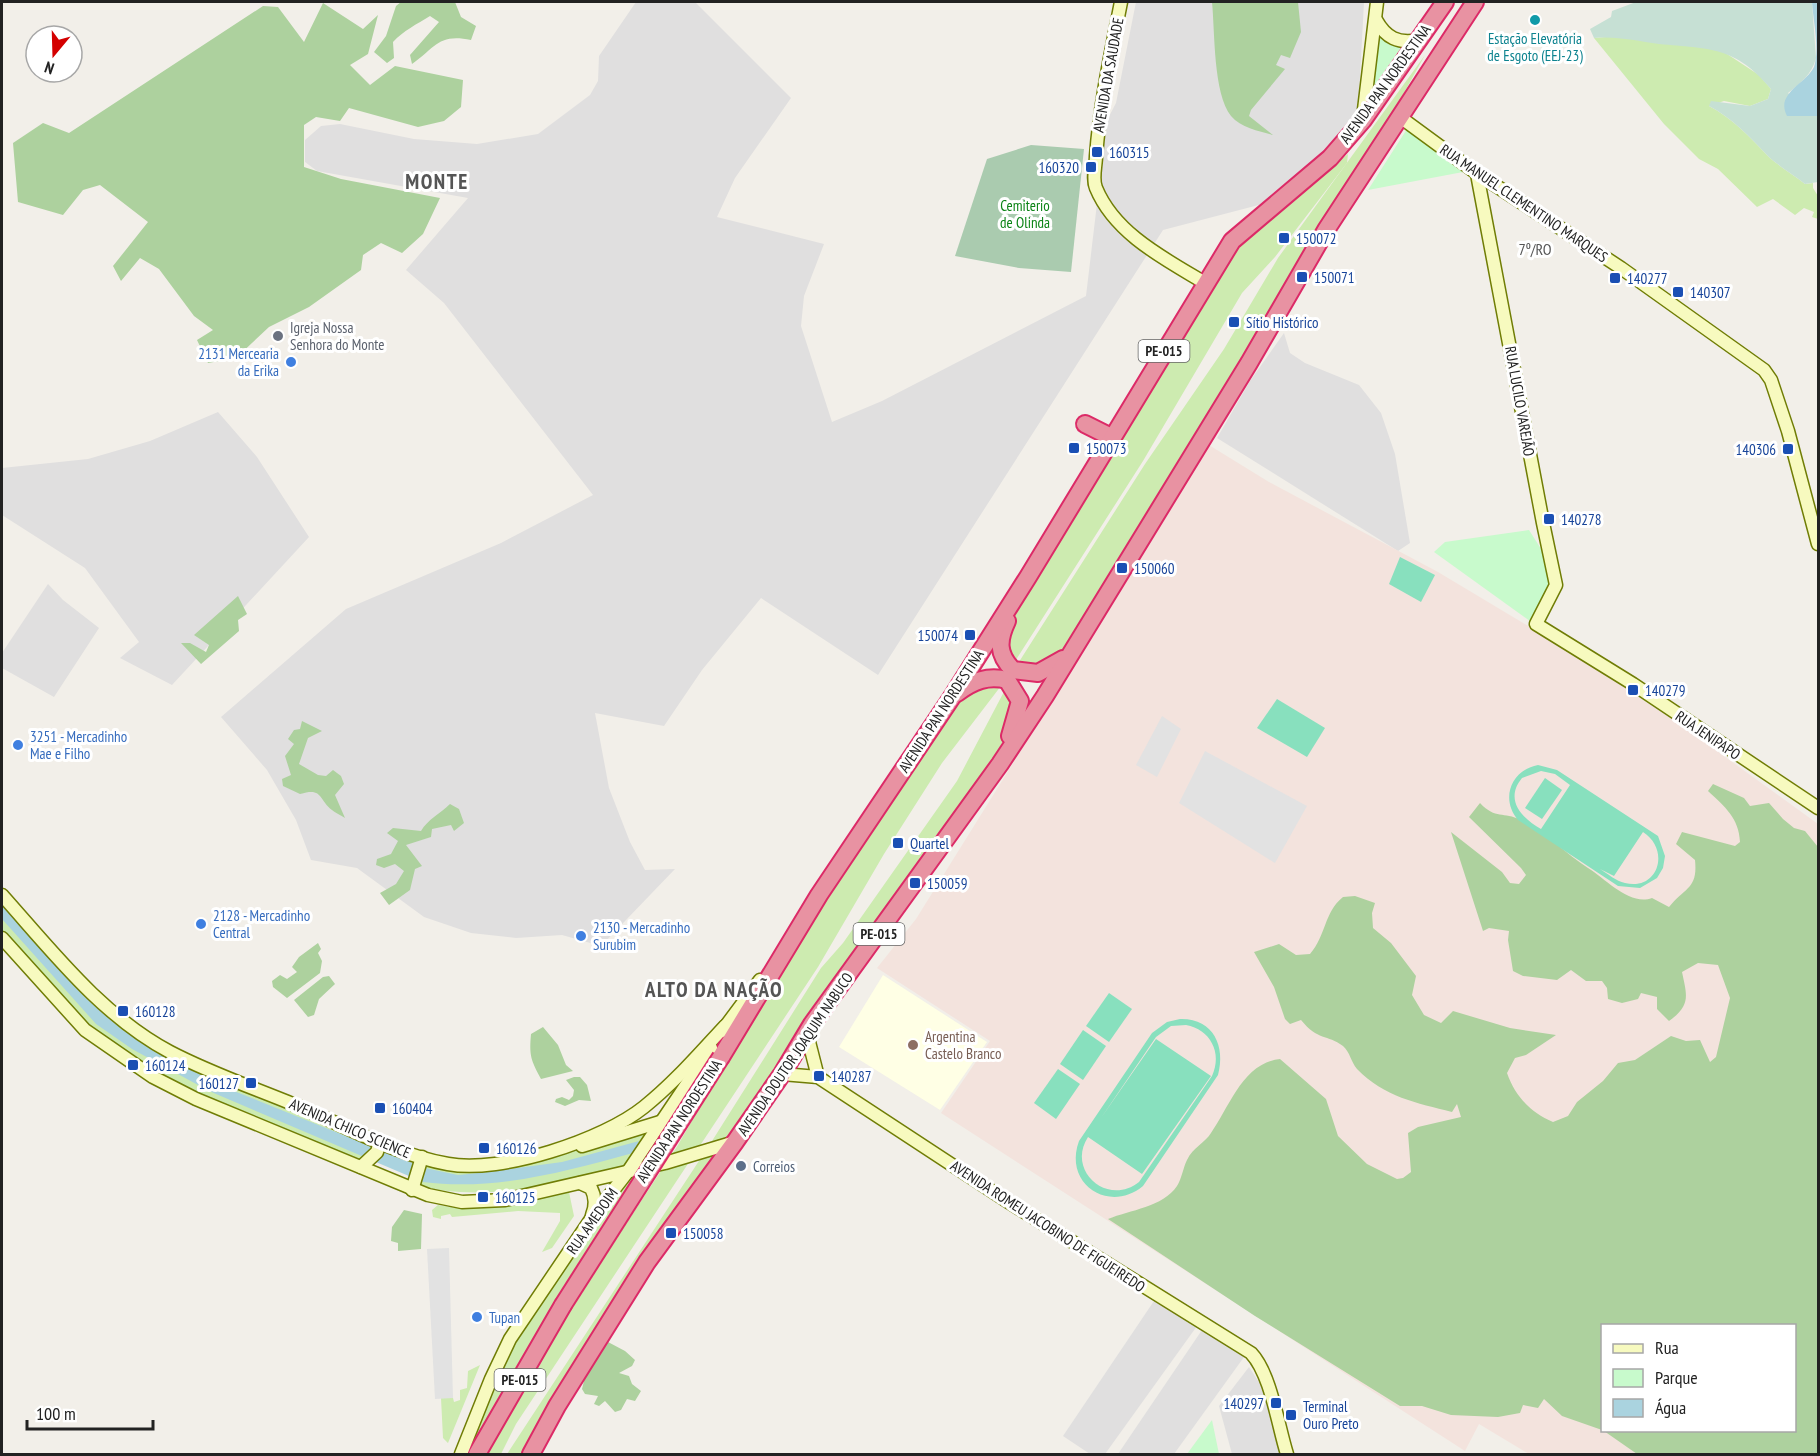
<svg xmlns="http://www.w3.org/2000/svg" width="1820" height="1456" viewBox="0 0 1820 1456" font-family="'PT Sans Narrow',sans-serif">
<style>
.residential{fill:#e0dfdf}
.education{fill:#ffffe5}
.military{fill:#f3e3dd;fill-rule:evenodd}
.grass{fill:#cdebb0}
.forest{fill:#add19e}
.wetland{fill:#c6e0d4}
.cemetery{fill:#aacbaf}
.park{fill:#c8facc}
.pitch{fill:#88e0be;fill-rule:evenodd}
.parking{fill:#e2e2e2}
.water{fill:#aad3df}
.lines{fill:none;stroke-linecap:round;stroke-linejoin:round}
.secondary-casing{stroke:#707d05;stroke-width:15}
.highway-casing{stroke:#dc2a67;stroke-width:20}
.secondary{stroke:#f7fabf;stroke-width:12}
.highway{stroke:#e892a2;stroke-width:16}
.highway-bridge-casing{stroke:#dc2a67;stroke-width:20;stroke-linecap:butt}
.highway-bridge{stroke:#e892a2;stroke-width:16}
.culture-dot{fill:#0f9aa8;stroke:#fff;stroke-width:2}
.transit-dot{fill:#1a4fb4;stroke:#fff;stroke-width:2}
.worship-dot{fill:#6b7280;stroke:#fff;stroke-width:2}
.shop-dot{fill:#3f7fe0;stroke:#fff;stroke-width:2}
.education-dot{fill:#8d6e63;stroke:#fff;stroke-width:2}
.service-dot{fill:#5c6f8a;stroke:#fff;stroke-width:2}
.labels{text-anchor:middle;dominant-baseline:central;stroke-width:6;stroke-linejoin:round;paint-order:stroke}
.shield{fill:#fff;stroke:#646464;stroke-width:1.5}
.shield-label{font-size:14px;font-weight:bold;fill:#222}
.culture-label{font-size:15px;fill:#0d838f;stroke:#fff}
.street-label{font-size:15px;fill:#222;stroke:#fff}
.transit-label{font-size:15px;fill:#164399;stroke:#fff;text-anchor:start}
.park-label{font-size:15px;fill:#0c8416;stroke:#fff}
.worship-label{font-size:15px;fill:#5b616d;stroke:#fff;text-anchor:start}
.shop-label{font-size:15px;fill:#366cbe;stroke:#fff;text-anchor:start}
.education-label{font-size:15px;fill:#785e54;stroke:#fff;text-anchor:start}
.service-label{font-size:15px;fill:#4e5e75;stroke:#fff;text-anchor:start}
.neighbourhood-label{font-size:16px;fill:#555;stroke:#fff}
.district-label{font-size:21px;font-weight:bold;letter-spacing:1.5px;fill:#555;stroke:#fff}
</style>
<rect width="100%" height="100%" fill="#f2efe9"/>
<g class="residential">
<polygon points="636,2 695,2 791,98 735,178 717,217 824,244 804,296 801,326 832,422 882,401 1086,296 1101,170 1102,130 1116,103 1136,2 1364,2 1358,114 1278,200 1163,230 878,675 761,598 702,670 664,726 595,713 609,788 630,842 645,870 675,869 601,946 562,935 516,938 471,933 424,917 357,868 311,860 296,820 267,770 221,717 346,609 501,543 593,495 444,303 406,270 468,198 317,171 305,162 305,140 321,126 340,124 414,139 477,144 538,134 590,95 598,81 599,56"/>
<polygon points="1284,333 1290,353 1305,363 1359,385 1381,413 1395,454 1410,543 1398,551 1217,438 1250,381"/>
<polygon points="218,412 257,457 309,537 172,685 120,658 139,642 85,568 2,515 2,468 88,459 150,441"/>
<polygon points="48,584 63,600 99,628 54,697 2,668 2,653"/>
<polygon points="1156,1298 1197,1326 1105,1454 1090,1454 1063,1436"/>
<polygon points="1202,1330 1244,1357 1174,1454 1118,1454"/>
<polygon points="1249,1367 1262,1387 1281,1454 1232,1454 1219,1406"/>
</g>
<polygon class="education" points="883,975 987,1042 940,1110 839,1047"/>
<path class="military" d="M 1204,442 L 1269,482 L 1438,572 L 1550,639 L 1681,725 L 1818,824 L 1818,1454 L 1529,1454 L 1479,1424 L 1465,1451 L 941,1113 L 990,1041 L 877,968 L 916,919 L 1111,606 ZM 1602,1326 L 1794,1326 L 1794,1430 L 1602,1430 Z"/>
<g class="grass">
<path d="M 1617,36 L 1721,50 L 1759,75 L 1771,89 L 1768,99 L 1750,106 L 1724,101 L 1709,106 C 1732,118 1750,137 1767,155 C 1778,166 1793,174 1805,184 L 1813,183 L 1813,188 L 1818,196 L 1818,219 L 1812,217 L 1814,212 L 1804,208 L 1795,215 L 1773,199 L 1757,207 L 1718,169 L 1699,159 L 1664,124 L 1594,38 Z"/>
<polygon points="1425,55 1375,145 1091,615 1051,667 1017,665 1145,464 1224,349 1278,258"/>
<polygon points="1348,154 1347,163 1275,257 1242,293 1143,461 1014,663 1005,639 1019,606 1224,262 1262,222"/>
<polygon points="1004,682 942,763 884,854 818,967 516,1424 501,1454 482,1454 549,1341 678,1145 787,955 954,698 976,683"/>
<polygon points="1007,686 1013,692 1009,730 995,756 527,1454 507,1454 712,1141 821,968 843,943 957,781"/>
<path d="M 2,899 L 142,1037 L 377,1143 L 363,1161 C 278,1130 161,1091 92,1031 C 59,1002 31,965 2,934 Z"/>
<path d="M 643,1131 L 646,1140 C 641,1147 636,1158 630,1163 C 619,1170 602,1172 590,1175 C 532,1190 473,1200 415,1185 L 421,1162 L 447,1169 L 567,1152 Z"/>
<polygon points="648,1168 476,1454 462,1454 510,1341 630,1172"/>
<path d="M 569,1192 L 574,1216 L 552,1248 L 542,1252 L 560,1221 L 560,1213 L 518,1211 L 452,1217 L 450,1214 L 441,1216 L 441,1219 L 433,1217 L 432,1210 L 438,1205 C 482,1214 525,1200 569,1192 Z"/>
<polygon points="480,1365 448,1443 443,1438 441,1398 453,1398 454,1402 460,1400 460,1390 467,1388 468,1371"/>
</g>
<g class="forest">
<path d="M 401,2 L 455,2 L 461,17 L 476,26 L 471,40 C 438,33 435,48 412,64 L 410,55 L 439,22 L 430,16 C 417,24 403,31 393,42 L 394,58 L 387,63 L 374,52 L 386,36 L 396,6 Z"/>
<path d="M 1212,2 L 1298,2 L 1301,32 L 1290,58 L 1281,55 L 1276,65 L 1285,69 L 1251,110 L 1249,116 L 1273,135 C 1259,131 1241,128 1231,116 C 1213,93 1215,32 1212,2 Z"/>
<polygon points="323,3 363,29 378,15 368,54 350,65 370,85 395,66 463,80 461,107 444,121 418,127 349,108 340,121 316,117 304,125 304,167 341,179 440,198 423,234 402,253 381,243 363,255 361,270 309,307 269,327 236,358 208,363 197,340 213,330 194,316 159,269 140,258 121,281 113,266 148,222 100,185 83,190 63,215 18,202 13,143 43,123 69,133 263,6 278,7 304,42"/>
<polygon points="238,596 247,614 238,620 239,631 201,664 181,643 190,643 206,652 209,645 194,635"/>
<path d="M 302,721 L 322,731 L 308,738 L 299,764 L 318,775 L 326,776 L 333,770 L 341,776 L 344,784 L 335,795 L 345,818 C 341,815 335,813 332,810 C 318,799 323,787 300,794 L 283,786 L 282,779 L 291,775 L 285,756 L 294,744 L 288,739 L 294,730 L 300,729 Z"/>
<path d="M 1713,784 L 1744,798 L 1750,806 L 1769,803 L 1783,819 L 1794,828 L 1805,831 L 1818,847 L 1818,1454 L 1637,1454 L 1604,1431 L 1794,1430 L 1794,1326 L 1602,1326 L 1602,1430 L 1562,1416 L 1544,1399 L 1538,1408 L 1523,1405 L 1520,1413 L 1498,1417 L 1451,1415 L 1422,1406 L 1400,1406 L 1255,1316 L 1108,1219 C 1130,1210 1163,1207 1177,1186 C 1182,1178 1183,1168 1187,1160 C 1193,1147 1205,1143 1211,1133 C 1230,1106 1243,1063 1280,1059 L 1326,1099 L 1338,1136 L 1367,1164 L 1397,1179 L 1403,1178 L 1411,1172 L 1408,1133 L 1418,1127 L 1461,1117 L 1457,1104 L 1452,1112 C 1417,1103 1384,1097 1357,1069 C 1351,1062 1350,1052 1343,1046 C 1327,1034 1318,1041 1301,1020 L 1290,1024 L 1285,1019 L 1274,987 L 1254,952 L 1279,944 L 1296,955 L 1310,954 C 1326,936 1324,912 1343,897 L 1355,896 L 1375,903 L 1372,913 L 1373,928 L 1391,943 L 1416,976 L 1412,995 L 1424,1015 L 1441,1023 L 1453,1011 L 1510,1028 L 1556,1035 L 1526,1055 L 1515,1058 L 1507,1073 C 1515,1096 1530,1112 1553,1122 L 1568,1116 L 1577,1102 L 1603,1081 L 1618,1063 L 1635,1060 L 1671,1036 L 1686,1041 L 1700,1040 L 1710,1062 L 1716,1057 L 1730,998 L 1718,965 L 1698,963 L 1682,972 C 1687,996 1691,1005 1669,1021 L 1657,1009 L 1657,997 L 1641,993 L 1638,999 L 1622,1003 L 1608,999 L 1607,988 L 1602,981 L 1586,981 L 1571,970 L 1557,980 L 1523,976 L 1513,971 L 1508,940 L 1509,931 L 1489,928 L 1483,931 L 1451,832 L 1502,872 L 1510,883 L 1519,884 L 1526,875 L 1521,868 L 1469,817 L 1480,803 C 1496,820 1503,811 1521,820 C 1545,832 1566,854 1588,868 C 1607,880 1630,906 1652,898 L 1669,907 C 1685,887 1698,889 1695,860 L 1676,844 L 1682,832 L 1735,846 L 1740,842 C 1739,818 1725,807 1708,791 Z"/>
<path d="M 450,804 L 459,809 L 464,823 L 454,831 L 451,825 L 432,829 L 431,837 L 406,845 L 422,866 L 415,869 L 410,890 L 389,905 L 380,893 L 396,884 L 404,871 L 395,864 L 384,868 L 376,865 L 377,859 L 391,854 L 398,841 L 387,833 L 393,828 L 421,831 C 428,819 440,814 450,804 Z"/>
<polygon points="318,943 321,949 318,953 322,961 320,973 287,998 273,987 272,981 280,975 287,979 297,972 292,967 299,957"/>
<polygon points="329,976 335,984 319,999 314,1015 308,1017 294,1000 323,977"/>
<path d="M 543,1027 L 558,1045 L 566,1065 L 573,1071 L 541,1079 C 531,1060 529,1056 531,1034 Z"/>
<polygon points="574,1077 580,1077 587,1085 591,1101 579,1100 565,1106 555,1102 556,1099 562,1097 569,1100 573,1096 574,1090 566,1080"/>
<polygon points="404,1210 422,1214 421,1249 398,1251 398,1243 391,1241 392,1227"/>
<polygon points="608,1342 625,1351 635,1360 632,1366 619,1373 629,1376 632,1384 641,1391 635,1401 627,1399 621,1410 615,1412 605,1401 599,1406 594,1404 598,1396 585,1394 582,1389 586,1373"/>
</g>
<path class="wetland" d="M 1636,2 L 1812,2 L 1816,58 C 1812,74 1801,83 1788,93 L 1813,116 L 1818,116 L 1818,182 L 1805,184 C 1793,174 1778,166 1767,155 C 1750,137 1732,118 1709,106 L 1711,101 L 1750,106 L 1768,99 L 1771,89 C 1735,46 1710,49 1659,44 C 1637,41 1617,36 1594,38 L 1590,29 L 1611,17 L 1612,11 Z"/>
<polygon class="cemetery" points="1031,145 1084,149 1071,272 1019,268 955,256 987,159"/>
<g class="park">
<polygon points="1381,28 1413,45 1367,104"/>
<polygon points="1407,129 1463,172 1368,190"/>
<polygon points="1529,530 1559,577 1534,624 1434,552 1445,542"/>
<polygon points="1212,1420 1219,1454 1187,1454"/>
</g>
<g class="pitch">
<polygon points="1400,557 1435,575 1421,602 1389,584"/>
<polygon points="1277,699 1325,728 1307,757 1257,728"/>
<path d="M 1538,765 L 1557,770 L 1658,836 L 1665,856 L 1663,868 L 1657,878 L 1640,888 L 1618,886 L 1518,820 C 1500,799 1511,770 1538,765 ZM 1541,771 L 1555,774 L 1570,785 L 1541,829 C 1522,818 1504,800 1522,778 ZM 1643,832 C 1671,850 1658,891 1625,883 C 1616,881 1608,874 1600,869 L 1614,876 Z"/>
<polygon points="1545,778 1562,790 1542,819 1525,808"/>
<polygon points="1109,993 1132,1009 1109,1042 1086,1026"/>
<path d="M 1180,1019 C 1213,1018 1226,1046 1218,1075 L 1143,1186 C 1109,1214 1063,1184 1079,1141 L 1152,1033 L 1167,1022 ZM 1186,1025 C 1210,1029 1223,1053 1212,1076 L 1139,1182 C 1108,1207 1066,1171 1088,1137 L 1142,1174 L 1211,1076 L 1156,1039 L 1101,1118 L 1156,1037 L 1171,1026 Z"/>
<polygon points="1083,1030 1106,1046 1083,1080 1060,1064"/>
<polygon points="1058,1069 1080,1084 1056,1119 1034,1103"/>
</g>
<g class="parking">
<polygon points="1162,716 1181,729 1157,777 1136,765"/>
<polygon points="1205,751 1307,806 1275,863 1179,803"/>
<polygon points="449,1248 453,1398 435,1399 427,1249"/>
</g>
<g class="water">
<path d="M 1812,2 L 1818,2 L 1818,116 L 1787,116 C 1775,93 1806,84 1814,67 C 1820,49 1813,20 1812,2 Z"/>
<path d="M 2,904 L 98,1008 L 120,1028 L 155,1052 L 234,1091 L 425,1168 L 458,1175 L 488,1172 L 562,1162 L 639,1141 L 633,1153 C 564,1172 495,1191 423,1182 L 209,1091 L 132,1049 L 96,1024 L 2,919 Z"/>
</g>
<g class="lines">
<g class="secondary-casing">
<g id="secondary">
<path d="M 1121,2 C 1111,53 1100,103 1096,156 C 1096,165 1092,179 1096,188 C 1115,234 1165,259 1205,283"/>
<path d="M 1376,20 C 1386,38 1398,44 1419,40"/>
<polyline points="1400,117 1475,172 1621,268 1764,370 1771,380 1788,431 1818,544"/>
<polyline points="1363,118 1377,2"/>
<polyline points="1477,174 1543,523 1556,585 1536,624 1633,684 1818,808"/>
<path d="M 2,895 C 52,951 102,1016 170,1052 C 212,1074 257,1089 300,1107 C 347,1127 397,1155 448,1164 C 501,1174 603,1140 644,1107 C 674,1083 699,1054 725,1026"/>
<polyline points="2,938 85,1030 153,1077 196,1099 428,1195 462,1202 505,1200 665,1163 735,1142"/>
<polyline points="722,1031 760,980"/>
<polyline points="807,1034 818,1077"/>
<path d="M 782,1074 L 818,1077 L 1010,1203 L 1251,1353 C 1271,1374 1278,1426 1287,1454"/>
<polyline points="582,1146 660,1122"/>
<polyline points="361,1167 377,1152 380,1141"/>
<path d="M 580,1183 L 591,1188 C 596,1198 596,1206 592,1215"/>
<polyline points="412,1190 422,1157"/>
<polyline points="461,1454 491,1379 510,1339 591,1219 629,1170 711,1048"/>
</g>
</g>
<g class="highway-casing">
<g id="highway">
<polyline points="1085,424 1111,437"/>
<path d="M 1007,621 C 998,640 997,654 1013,670 L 1038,673 L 1063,659"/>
<path d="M 957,693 C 973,681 988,675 1007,680 L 1020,701 L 1010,736"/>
<polyline points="721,1057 819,895 952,697 1028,577 1232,241 1330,158 1363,120 1445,2"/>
<polyline points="477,1454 563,1305"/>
<polyline points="531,1454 557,1406 647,1262 735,1142 782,1074 812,1024 1000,764 1045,696 1249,363 1326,230 1475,2"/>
</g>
</g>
<use href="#secondary" class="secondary"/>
<use href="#highway" class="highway"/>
<g class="highway-bridge-casing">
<polyline id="highway-bridge" points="563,1305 721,1057"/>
</g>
<use href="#highway-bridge" class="highway-bridge"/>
</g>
<circle class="culture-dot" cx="1535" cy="20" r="6"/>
<g class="transit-dot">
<rect x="1091" y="146" width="12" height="12" rx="3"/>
<rect x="1085" y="161" width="12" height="12" rx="3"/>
<rect x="1278" y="232" width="12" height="12" rx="3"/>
<rect x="1296" y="271" width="12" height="12" rx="3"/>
<rect x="1609" y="272" width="12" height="12" rx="3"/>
<rect x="1672" y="286" width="12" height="12" rx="3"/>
<rect x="1228" y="316" width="12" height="12" rx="3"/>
<rect x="1068" y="442" width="12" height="12" rx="3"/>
<rect x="1782" y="443" width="12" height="12" rx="3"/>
<rect x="1543" y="513" width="12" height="12" rx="3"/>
<rect x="1116" y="562" width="12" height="12" rx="3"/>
<rect x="964" y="629" width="12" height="12" rx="3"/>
<rect x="1627" y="684" width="12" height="12" rx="3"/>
<rect x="892" y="837" width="12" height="12" rx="3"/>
<rect x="909" y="877" width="12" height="12" rx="3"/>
<rect x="117" y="1005" width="12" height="12" rx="3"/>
<rect x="127" y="1059" width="12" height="12" rx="3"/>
<rect x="813" y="1070" width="12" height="12" rx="3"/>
<rect x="245" y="1077" width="12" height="12" rx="3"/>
<rect x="374" y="1102" width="12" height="12" rx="3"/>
<rect x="478" y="1142" width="12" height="12" rx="3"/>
<rect x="477" y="1191" width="12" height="12" rx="3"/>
<rect x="665" y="1227" width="12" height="12" rx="3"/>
<rect x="1270" y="1397" width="12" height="12" rx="3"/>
<rect x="1285" y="1409" width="12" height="12" rx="3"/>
</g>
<circle class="worship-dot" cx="278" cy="336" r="6"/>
<g class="shop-dot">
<circle cx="291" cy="362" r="6"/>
<circle cx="18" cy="745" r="6"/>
<circle cx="201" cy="924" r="6"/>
<circle cx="581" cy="936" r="6"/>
<circle cx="477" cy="1317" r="6"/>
</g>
<circle class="education-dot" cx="913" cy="1045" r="6"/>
<circle class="service-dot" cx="741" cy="1166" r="6"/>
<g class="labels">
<g class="shield">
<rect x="1138.5" y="340" width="51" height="22" rx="4.5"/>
<rect x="853.5" y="923" width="51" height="22" rx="4.5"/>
<rect x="494.5" y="1369" width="51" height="22" rx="4.5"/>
</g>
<g class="shield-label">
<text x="1164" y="351">PE-015</text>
<text x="879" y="934">PE-015</text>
<text x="520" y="1380">PE-015</text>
</g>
<g class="culture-label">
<text x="1535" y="38">Estação Elevatória<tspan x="1535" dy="17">de Esgoto (EEJ-23)</tspan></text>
</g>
<g class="street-label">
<text transform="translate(1108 75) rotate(-80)">AVENIDA DA SAUDADE</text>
<text transform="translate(1385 84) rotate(-54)">AVENIDA PAN NORDESTINA</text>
<text transform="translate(1524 203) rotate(34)">RUA MANUEL CLEMENTINO MARQUES</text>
<text transform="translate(1520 401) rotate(80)">RUA LUCILO VAREJÃO</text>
<text transform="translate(941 711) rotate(-57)">AVENIDA PAN NORDESTINA</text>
<text transform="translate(1708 735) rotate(34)">RUA JENIPAPO</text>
<text transform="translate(795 1054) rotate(-56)">AVENIDA DOUTOR JOAQUIM NABUCO</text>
<text transform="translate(679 1121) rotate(-57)">AVENIDA PAN NORDESTINA</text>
<text transform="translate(350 1128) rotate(23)">AVENIDA CHICO SCIENCE</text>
<text transform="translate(592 1221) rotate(-55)">RUA AMEDOIM</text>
<text transform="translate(1048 1226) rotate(33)">AVENIDA ROMEU JACOBINO DE FIGUEIREDO</text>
</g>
<g class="transit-label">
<text x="1109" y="152">160315</text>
<text x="1079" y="167" text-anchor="end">160320</text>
<text x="1296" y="238">150072</text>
<text x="1314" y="277">150071</text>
<text x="1627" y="278">140277</text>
<text x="1690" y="292">140307</text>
<text x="1246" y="322">Sítio Histórico</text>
<text x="1086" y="448">150073</text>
<text x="1776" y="449" text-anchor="end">140306</text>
<text x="1561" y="519">140278</text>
<text x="1134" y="568">150060</text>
<text x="958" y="635" text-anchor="end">150074</text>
<text x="1645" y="690">140279</text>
<text x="910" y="843">Quartel</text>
<text x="927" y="883">150059</text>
<text x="135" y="1011">160128</text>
<text x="145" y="1065">160124</text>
<text x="831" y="1076">140287</text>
<text x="239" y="1083" text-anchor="end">160127</text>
<text x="392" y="1108">160404</text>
<text x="496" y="1148">160126</text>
<text x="495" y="1197">160125</text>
<text x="683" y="1233">150058</text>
<text x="1264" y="1403" text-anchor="end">140297</text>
<text x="1303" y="1406">Terminal<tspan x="1303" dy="17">Ouro Preto</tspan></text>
</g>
<g class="park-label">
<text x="1025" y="205">Cemiterio<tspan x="1025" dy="17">de Olinda</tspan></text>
</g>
<g class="worship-label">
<text x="290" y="327">Igreja Nossa<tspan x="290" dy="17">Senhora do Monte</tspan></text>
</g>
<g class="shop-label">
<text x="279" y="353" text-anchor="end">2131 Mercearia<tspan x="279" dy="17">da Erika</tspan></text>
<text x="30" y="736">3251 - Mercadinho<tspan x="30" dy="17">Mae e Filho</tspan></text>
<text x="213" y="915">2128 - Mercadinho<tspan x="213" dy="17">Central</tspan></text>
<text x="593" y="927">2130 - Mercadinho<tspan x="593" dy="17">Surubim</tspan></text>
<text x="489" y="1317">Tupan</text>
</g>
<g class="education-label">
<text x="925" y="1036">Argentina<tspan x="925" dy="17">Castelo Branco</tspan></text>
</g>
<g class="service-label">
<text x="753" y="1166">Correios</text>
</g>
<g class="neighbourhood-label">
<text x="1535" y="249">7º/RO</text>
</g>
<g class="district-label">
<text x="437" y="181">MONTE</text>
<text x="714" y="989">ALTO DA NAÇÃO</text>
</g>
</g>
<rect width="1820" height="1456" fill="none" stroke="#222222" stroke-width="6"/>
<rect x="1601" y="1324" width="195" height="108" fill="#ffffff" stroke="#a7a7a7" stroke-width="1.5"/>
<rect x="1613" y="1344" width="30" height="9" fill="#f7fabf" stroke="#a7a7a7" stroke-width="1.5"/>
<text x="1655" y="1354" font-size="18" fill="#222222">Rua</text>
<rect x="1613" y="1369" width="30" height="18" fill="#c8facc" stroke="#a7a7a7" stroke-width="1.5"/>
<text x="1655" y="1384" font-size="18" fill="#222222">Parque</text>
<rect x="1613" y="1399" width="30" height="18" fill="#aad3df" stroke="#a7a7a7" stroke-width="1.5"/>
<text x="1655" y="1414" font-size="18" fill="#222222">Água</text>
<g transform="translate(54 54) rotate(199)"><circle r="28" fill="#ffffff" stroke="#a7a7a7" stroke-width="1.5"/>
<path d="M0-4.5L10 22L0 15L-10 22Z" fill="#d40000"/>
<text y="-9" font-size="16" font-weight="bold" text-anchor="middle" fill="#222222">N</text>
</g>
<path d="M27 1420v9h126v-9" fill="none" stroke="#222222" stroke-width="3"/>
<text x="36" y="1420" font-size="18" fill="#222222" stroke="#ffffff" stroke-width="4.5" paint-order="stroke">100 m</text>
</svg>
